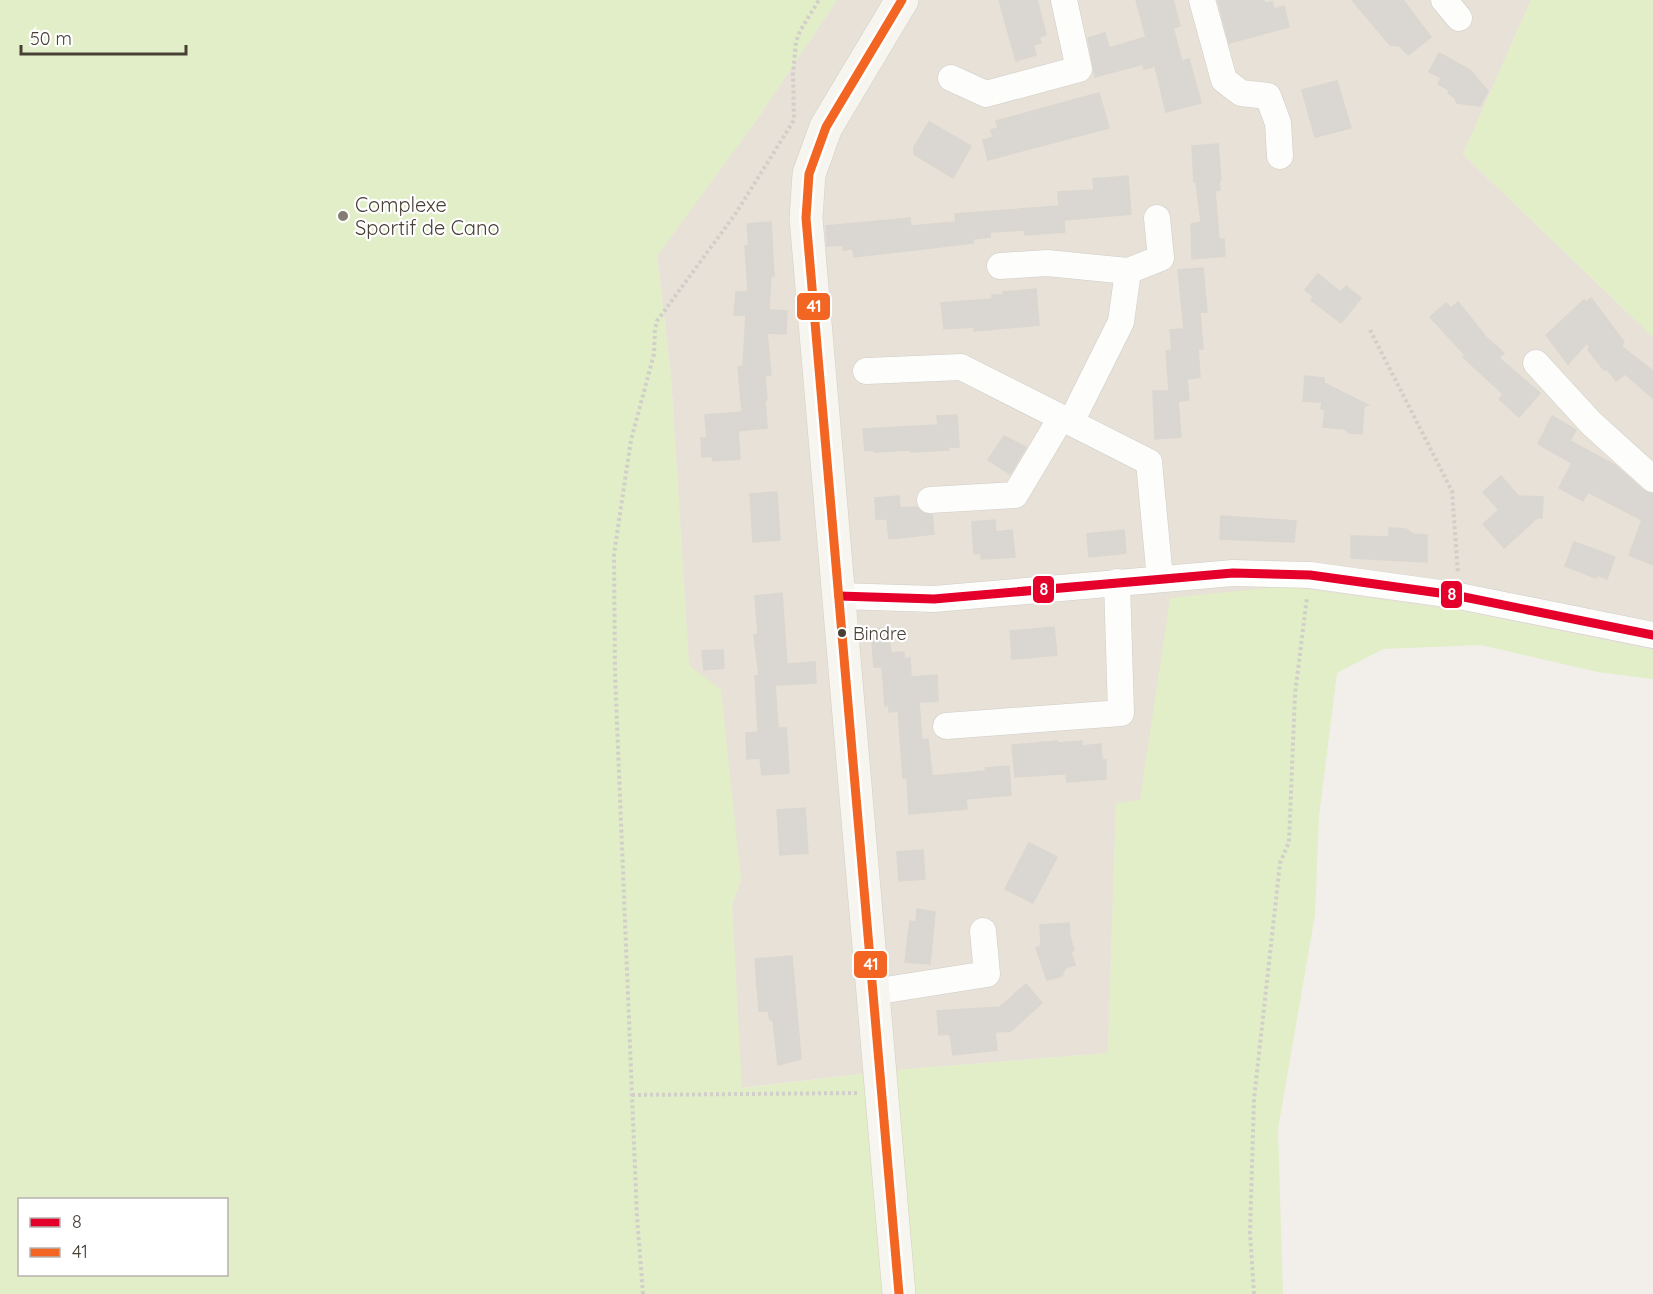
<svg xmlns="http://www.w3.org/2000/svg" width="1653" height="1294" viewBox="0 0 1653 1294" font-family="Quicksand,sans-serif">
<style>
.residential{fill:#e7e1d7}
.green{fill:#e1eec7;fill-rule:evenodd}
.building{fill:#dad6d1;stroke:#dad6d0;stroke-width:1.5}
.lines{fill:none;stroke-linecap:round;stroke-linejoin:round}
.minor-casing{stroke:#d0cdc7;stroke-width:27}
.secondary-casing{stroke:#d4cec2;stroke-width:34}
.path{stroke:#d2cfca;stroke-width:4;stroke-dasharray:3 3;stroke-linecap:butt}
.minor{stroke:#fdfdfc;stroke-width:26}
.secondary{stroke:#f7f5ef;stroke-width:33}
.bus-1-casing{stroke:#fff;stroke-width:14}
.bus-2-casing{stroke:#fff;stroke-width:14}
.bus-1{stroke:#e4002b;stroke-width:9}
.bus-2{stroke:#f26522;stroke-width:9}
.poi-dot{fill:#847d74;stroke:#fff;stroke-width:2}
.bus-dot{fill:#494035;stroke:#fff;stroke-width:2}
.labels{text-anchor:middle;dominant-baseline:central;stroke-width:4.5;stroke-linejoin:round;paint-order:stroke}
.bus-label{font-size:18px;fill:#494035;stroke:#fff;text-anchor:start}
.poi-label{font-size:20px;fill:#494035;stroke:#fff;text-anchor:start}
.line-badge{stroke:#fff;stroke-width:2}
.badge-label{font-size:16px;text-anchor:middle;font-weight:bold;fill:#fff}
</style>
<rect width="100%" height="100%" fill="#f2efea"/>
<polygon class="residential" points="837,0 1531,0 1463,154 1653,337 1653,650 1462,611 1171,598 1140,801 1116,804 1108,1053 897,1070 741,1088 732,905 741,879 689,666 671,377 657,255 758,118"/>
<g class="green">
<path d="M 0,0 L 837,0 L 758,118 L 657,256 L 671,377 L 689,665 L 721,690 L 741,879 L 732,905 L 742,1088 L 897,1070 L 1108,1053 L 1116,803 L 1140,800 L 1170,598 L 1284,586 L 1462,611 L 1653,650 L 1653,679 L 1598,672 L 1481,645 L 1383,649 L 1337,673 L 1319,816 L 1315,915 L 1278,1129 L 1283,1294 L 0,1294 ZM 20,1200 L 226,1200 L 226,1274 L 20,1274 Z"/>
<polygon points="1531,0 1653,0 1653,337 1463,154"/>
</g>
<g class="building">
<polygon points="999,0 1037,0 1046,35 1039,37 1041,43 1033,45 1036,55 1016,61"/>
<polygon points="1136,0 1173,0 1180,26 1173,28 1182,61 1189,59 1201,103 1166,112 1155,66 1144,69 1143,64 1095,77 1088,38 1105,33 1109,48 1146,37"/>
<polygon points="1218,0 1264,0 1265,3 1272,2 1274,9 1284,6 1289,27 1229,43"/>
<polygon points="1352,0 1403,0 1431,37 1408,55 1400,46 1390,45"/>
<polygon points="1439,53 1470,70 1488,91 1480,106 1457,103 1455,98 1448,93 1449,90 1438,84 1441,78 1429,72"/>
<polygon points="1337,81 1351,128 1315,137 1302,90"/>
<polygon points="1099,93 1109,128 988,160 983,140 993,137 991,130 998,128 996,121"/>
<polygon points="929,122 971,146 953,178 914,154 914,147"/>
<polygon points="1218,144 1221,180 1219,180 1220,190 1215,191 1219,239 1224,239 1225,256 1192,259 1191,224 1201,222 1196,182 1194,182 1192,146"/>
<polygon points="1128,176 1131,214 1064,220 1065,232 1025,235 1025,230 990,232 990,237 973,239 973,243 854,257 853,249 843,250 843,245 827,246 826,226 910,218 911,226 956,222 955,214 1059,206 1058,192 1094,190 1093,179"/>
<polygon points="771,222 774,276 771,276 769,310 787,311 786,334 767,333 771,375 765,376 767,400 765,400 767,428 738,431 740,459 713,461 712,456 702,457 701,438 707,438 705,415 742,412 738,367 743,366 746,315 734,315 736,292 748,292 745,246 749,246 747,224"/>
<polygon points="1203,268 1207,312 1200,312 1203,349 1198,349 1200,377 1187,379 1189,400 1178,401 1181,437 1155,439 1153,391 1169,391 1166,351 1172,350 1170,330 1184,329 1178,270"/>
<polygon points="1318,274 1340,292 1346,286 1361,298 1341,323 1311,300 1314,297 1305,290"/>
<polygon points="1036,289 1039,325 974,331 974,327 944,329 941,303 992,299 992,295 1003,295 1003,292"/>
<polygon points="1591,298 1624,342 1621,346 1653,371 1653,398 1625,374 1616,381 1607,369 1604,370 1588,350 1590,346 1586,344 1568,364 1546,335 1584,300 1586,302"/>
<polygon points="1458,302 1486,337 1504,353 1499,358 1540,393 1519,417 1499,399 1503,394 1463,357 1465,355 1430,317 1446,303 1451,308"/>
<polygon points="1305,376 1324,378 1324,383 1368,405 1364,406 1362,434 1349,433 1345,429 1323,427 1325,410 1321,409 1322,402 1303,401"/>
<polygon points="957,415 959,447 948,447 949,450 911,452 911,450 874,452 874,450 865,451 863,429 938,425 937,416"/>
<polygon points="1552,416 1576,430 1570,441 1615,465 1643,490 1653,494 1653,565 1629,555 1642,520 1588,492 1583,501 1559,488 1572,463 1538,444"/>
<polygon points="1004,436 1026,447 1010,474 988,460"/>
<polygon points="1501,476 1518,496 1543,497 1542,518 1537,518 1504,548 1483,524 1499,510 1483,492"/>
<polygon points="777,492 780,540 753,542 750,494"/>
<polygon points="899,496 900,508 917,507 923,513 932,515 934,534 889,539 887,519 876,519 875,498"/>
<polygon points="1221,516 1296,521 1294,542 1220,539"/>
<polygon points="995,520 996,532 1012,530 1015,557 981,559 981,553 974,554 972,522"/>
<polygon points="1389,528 1406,529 1413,534 1427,535 1427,562 1351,558 1351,536 1389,537"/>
<polygon points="1124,530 1126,553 1089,557 1087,534"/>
<polygon points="1574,542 1615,557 1607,579 1597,575 1596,578 1565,566"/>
<polygon points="782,593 787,664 815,662 816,683 775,685 778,728 786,728 789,773 762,775 760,758 747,759 746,733 758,732 755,676 759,676 754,635 758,634 755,596"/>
<polygon points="1054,627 1057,655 1012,659 1010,631"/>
<polygon points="888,628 891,653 904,652 904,659 910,658 911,677 937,675 938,701 919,702 922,740 928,739 932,776 986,771 985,768 1009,766 1011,795 966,799 967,809 909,814 907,778 903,778 898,711 889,712 889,705 885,706 882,667 874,667 871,629"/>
<polygon points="723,650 724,668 704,670 702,651"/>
<polygon points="1057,741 1058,743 1082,741 1082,746 1101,744 1102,760 1106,760 1106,779 1067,782 1066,774 1060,774 1015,777 1012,745"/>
<polygon points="805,808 808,853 780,855 777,810"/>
<polygon points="1029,843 1057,857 1033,903 1005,889"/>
<polygon points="923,850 925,879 899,881 897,852"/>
<polygon points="917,909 935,912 930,964 905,962 910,921 916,922"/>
<polygon points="1069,923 1070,937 1074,950 1071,952 1075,965 1065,968 1062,976 1047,980 1036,948 1041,946 1040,925"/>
<polygon points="792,956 801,1059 778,1065 773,1020 770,1020 768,1011 759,1011 755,959"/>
<polygon points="1026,984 1042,1003 1011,1031 995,1032 997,1050 953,1055 950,1034 939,1035 937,1011 1000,1007"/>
</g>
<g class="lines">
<g class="minor-casing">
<g id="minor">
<polyline points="1202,0 1224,80 1241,93 1268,96 1278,123 1280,156"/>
<polyline points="1444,0 1459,18"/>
<polyline points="951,78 986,94 1079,69 1064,0"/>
<polyline points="1000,266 1047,263 1128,271"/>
<polyline points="1536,363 1591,423 1653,479"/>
<polyline points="866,371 961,367 1149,462 1160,579"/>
<polyline points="1071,422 1121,322 1128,271 1161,258 1157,218"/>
<polyline points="930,500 1015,495 1061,418"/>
<polyline points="839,596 934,599 1233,573 1310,575 1454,595 1653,635"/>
<polyline points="946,726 1121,713 1117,582"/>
<polyline points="873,992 987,974 983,931"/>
</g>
</g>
<g class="secondary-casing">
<polyline id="secondary" points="899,1294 806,218 809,174 826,127 902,0"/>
</g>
<g class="path">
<polyline points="1370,330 1452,491 1458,574"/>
<polyline points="632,1095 857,1093"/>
<polyline points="643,1294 637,1217 632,1095 615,673 614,554 631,440 654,354 655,329 657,321 736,213 794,120 793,74 796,42 800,31 819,0"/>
<polyline points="1254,1294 1250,1233 1254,1099 1280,863 1289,842 1295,694 1307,597"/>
</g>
<use href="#minor" class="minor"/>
<use href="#secondary" class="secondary"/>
<g class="bus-1-casing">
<polyline id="bus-1" points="839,596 934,599 1233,573 1310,575 1454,595 1653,635"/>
</g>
<g class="bus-2-casing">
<polyline id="bus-2" points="899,1294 806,218 809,174 826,127 902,0"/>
</g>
<use href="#bus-1" class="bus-1"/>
<use href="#bus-2" class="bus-2"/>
</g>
<circle class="poi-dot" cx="343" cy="216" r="6"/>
<circle class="bus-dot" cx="842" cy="633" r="5"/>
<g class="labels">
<g class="bus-label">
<text x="853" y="633">Bindre</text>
</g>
<g class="poi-label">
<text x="355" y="204">Complexe<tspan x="355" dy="23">Sportif de Cano</tspan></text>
</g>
</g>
<g class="line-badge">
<rect x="796" y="292" width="35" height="29" rx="6" fill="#f26522"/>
<rect x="1032" y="575" width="23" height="29" rx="6" fill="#e4002b"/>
<rect x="1440" y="580" width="23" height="29" rx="6" fill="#e4002b"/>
<rect x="853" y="950" width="35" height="29" rx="6" fill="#f26522"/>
</g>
<g class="badge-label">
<text x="814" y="312">41</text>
<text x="1044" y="595">8</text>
<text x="1452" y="600">8</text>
<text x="871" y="970">41</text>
</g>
<rect x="18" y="1198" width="210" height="78" fill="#ffffff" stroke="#b6b3ae" stroke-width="1.5"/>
<rect x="30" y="1218" width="30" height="9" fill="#e4002b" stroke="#b6b3ae" stroke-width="1.5"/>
<text x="72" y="1228" font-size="18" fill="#494035">8</text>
<rect x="30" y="1248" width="30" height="9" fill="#f26522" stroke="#b6b3ae" stroke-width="1.5"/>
<text x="72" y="1258" font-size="18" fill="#494035">41</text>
<path d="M21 45v9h165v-9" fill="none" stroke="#494035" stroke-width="3"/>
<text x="30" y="45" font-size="18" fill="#494035" stroke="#ffffff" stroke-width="4.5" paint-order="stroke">50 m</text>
</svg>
